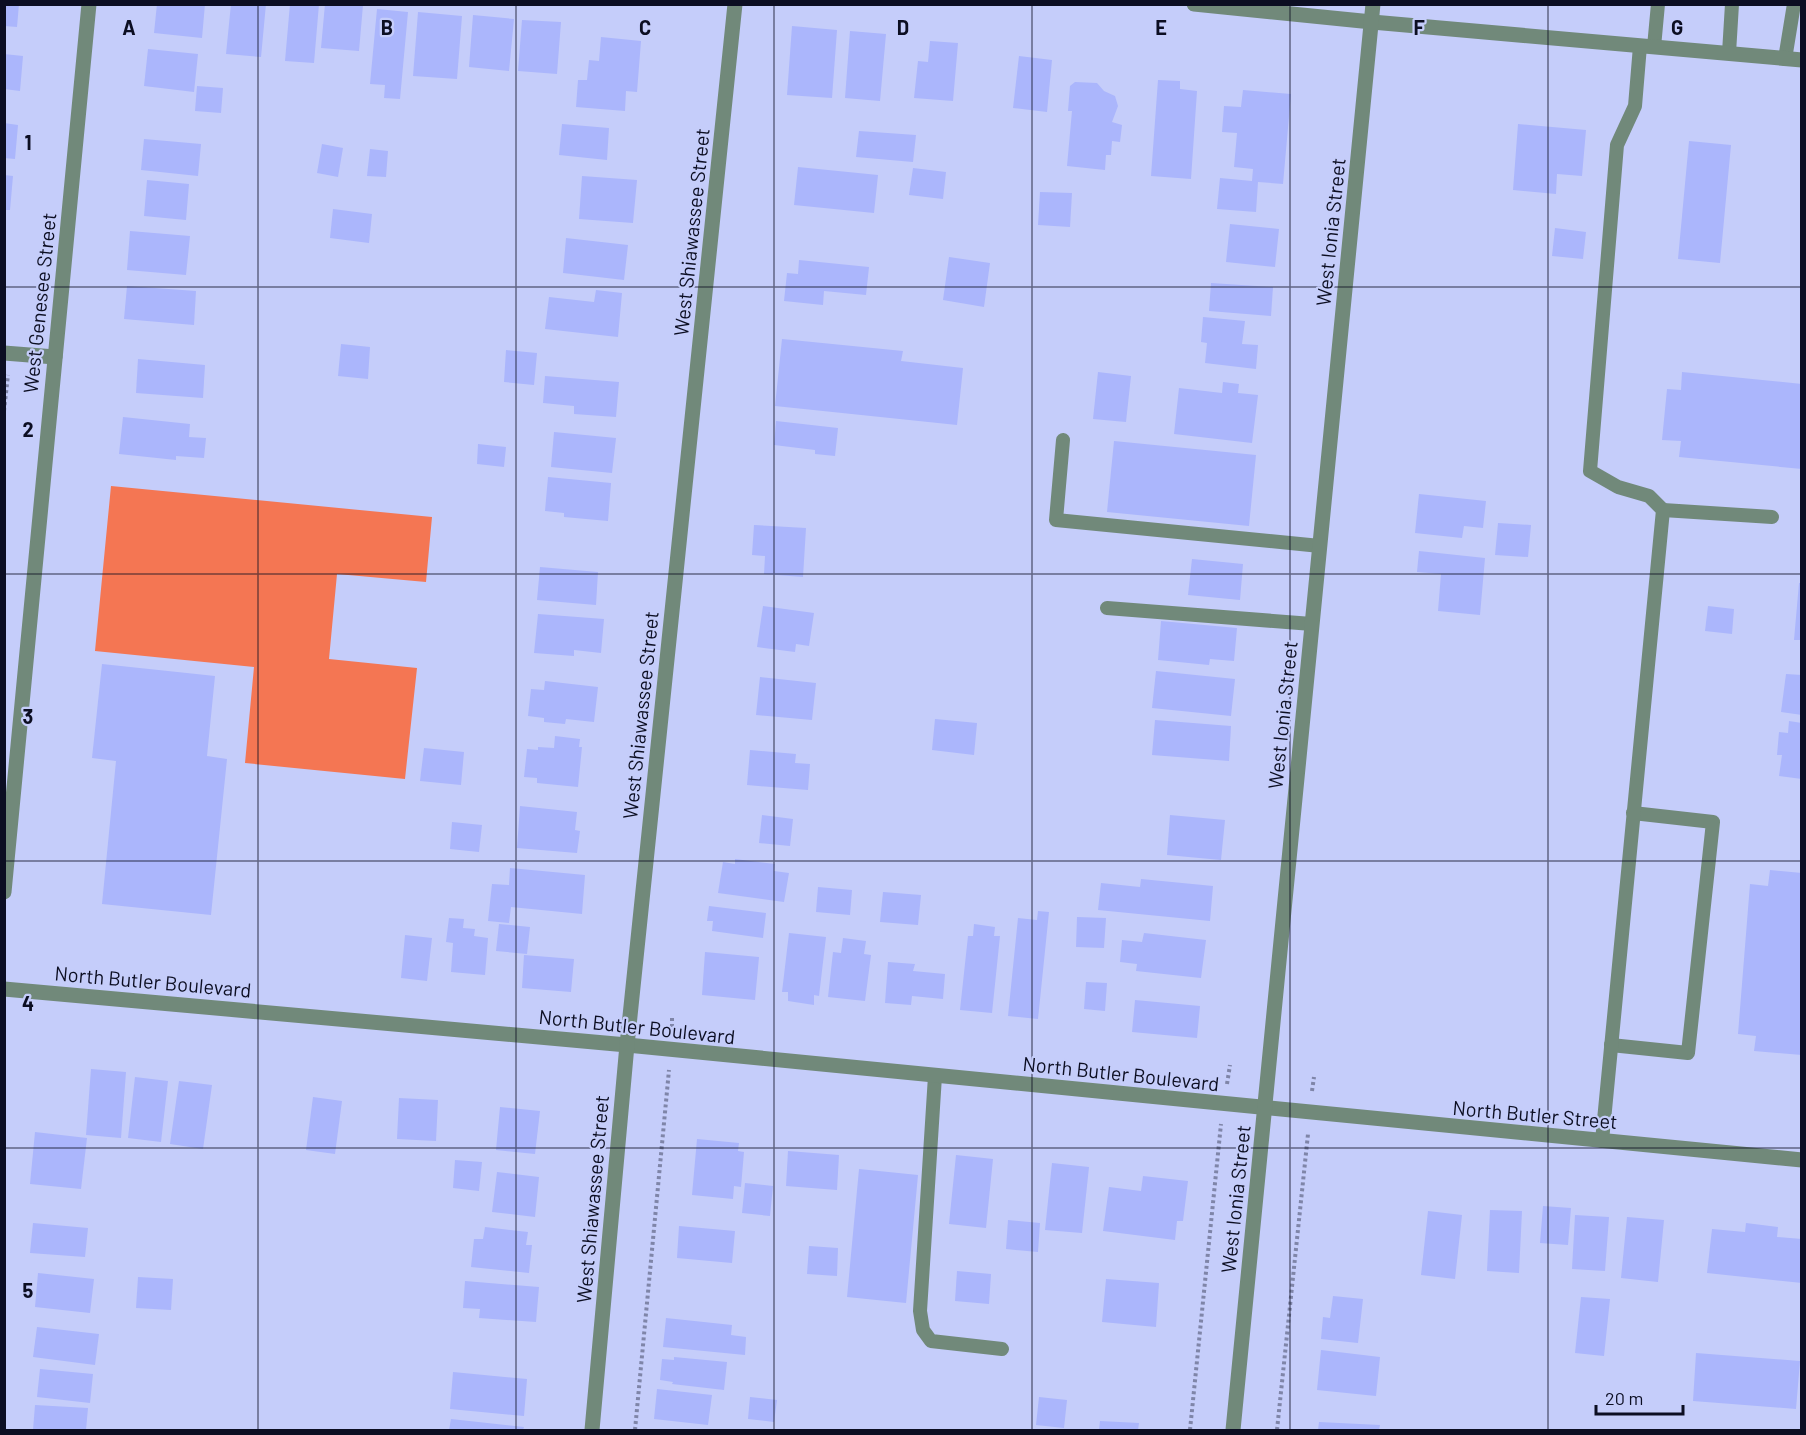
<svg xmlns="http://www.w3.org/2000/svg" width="1806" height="1435" viewBox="0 0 1806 1435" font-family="Barlow,sans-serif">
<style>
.green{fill:#f47653}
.building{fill:#abb6fc}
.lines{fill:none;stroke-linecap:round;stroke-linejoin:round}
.path{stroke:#7f85a8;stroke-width:4;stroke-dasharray:3 3;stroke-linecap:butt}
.service{stroke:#71897a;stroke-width:14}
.minor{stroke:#71897a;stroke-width:15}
.tertiary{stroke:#71897a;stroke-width:15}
.grid{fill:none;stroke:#0c0e22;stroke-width:1.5;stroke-opacity:0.55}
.labels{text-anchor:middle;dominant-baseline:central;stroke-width:4.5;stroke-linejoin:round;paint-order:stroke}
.street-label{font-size:20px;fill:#0c0e22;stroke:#c5cdfa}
.grid-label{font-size:20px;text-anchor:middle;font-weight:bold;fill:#0c0e22;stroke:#c5cdfa;stroke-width:4.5;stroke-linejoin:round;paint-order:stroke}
</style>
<rect width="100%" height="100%" fill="#c5cdfa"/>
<polygon class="green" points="111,486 432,517 426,582 337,574 329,659 417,668 405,779 245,763 254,667 95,651"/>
<g class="building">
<polygon points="4,4 19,4 17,27 4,26"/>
<polygon points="157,4 205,4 202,38 154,33"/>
<polygon points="231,4 266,4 261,57 226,54"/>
<polygon points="290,4 319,4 314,63 285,61"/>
<polygon points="325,4 363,5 359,51 321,48"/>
<polygon points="377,9 408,12 400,99 384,98 385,85 370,84"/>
<polygon points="418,12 462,16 457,79 413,76"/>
<polygon points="473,15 514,19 509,71 469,67"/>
<polygon points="522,20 561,22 557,74 518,71"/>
<polygon points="792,26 837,30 832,98 787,95"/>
<polygon points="850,31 886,34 880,101 845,98"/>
<polygon points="601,37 641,41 637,92 626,91 625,111 576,107 578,80 587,80 589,60 599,61"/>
<polygon points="930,41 958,43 953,101 914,98 918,61 928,62"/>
<polygon points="148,49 198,54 194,92 144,86"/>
<polygon points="4,54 23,56 20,91 4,89"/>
<polygon points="1019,56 1052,60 1047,112 1013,108"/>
<polygon points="1158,80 1180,81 1180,89 1197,91 1191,179 1151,176"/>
<polygon points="1075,82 1097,83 1104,91 1115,96 1118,106 1112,122 1122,125 1120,142 1112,141 1111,155 1106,155 1105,170 1067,166 1072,111 1068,111 1070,86"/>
<polygon points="197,86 223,88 221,113 195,111"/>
<polygon points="1243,90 1291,94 1283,184 1258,182 1256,212 1217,209 1220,178 1252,181 1253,169 1234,167 1237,133 1222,132 1224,106 1241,107"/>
<polygon points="4,123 18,125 15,159 4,158"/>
<polygon points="562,124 609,128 607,160 559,155"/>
<polygon points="1518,124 1586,130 1582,176 1557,174 1556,194 1513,190"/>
<polygon points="859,131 916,135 913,162 856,157"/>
<polygon points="144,139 201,144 198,176 141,170"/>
<polygon points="1689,141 1731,145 1720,263 1678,259"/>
<polygon points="322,144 343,148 338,177 317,173"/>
<polygon points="370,149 388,151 386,177 367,176"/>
<polygon points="798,167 878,175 874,213 794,205"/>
<polygon points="913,168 946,172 943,199 909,195"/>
<polygon points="4,175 13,176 10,210 4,210"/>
<polygon points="582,176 637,180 633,223 579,219"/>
<polygon points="147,180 189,184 186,220 144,216"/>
<polygon points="1040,192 1072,193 1070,227 1038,225"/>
<polygon points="333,209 372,214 369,243 330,238"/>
<polygon points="1230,224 1279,229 1275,267 1226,262"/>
<polygon points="1555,228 1586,232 1583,259 1552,256"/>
<polygon points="130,231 190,236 186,275 127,270"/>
<polygon points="566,238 628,245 624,280 563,273"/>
<polygon points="949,257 990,263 984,307 943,300"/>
<polygon points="799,260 869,267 866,295 824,291 823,305 784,301 787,273 798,274"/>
<polygon points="1211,283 1273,287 1271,316 1209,311"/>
<polygon points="127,286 196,291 194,325 124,319"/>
<polygon points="596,290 622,293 618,337 545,329 549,297 594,302"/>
<polygon points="1203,317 1245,321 1242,344 1258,345 1256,369 1205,363 1207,343 1201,342"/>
<polygon points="782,339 903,351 901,361 963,368 957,425 775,406"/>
<polygon points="341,344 370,347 368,379 338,376"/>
<polygon points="506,350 537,353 534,385 504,382"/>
<polygon points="138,359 205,365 203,398 136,393"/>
<polygon points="1098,372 1131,376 1126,422 1093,419"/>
<polygon points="1682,372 1802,384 1802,469 1679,457 1681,441 1662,440 1667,389 1681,390"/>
<polygon points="545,376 619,382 616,417 574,414 574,406 543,403"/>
<polygon points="1223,382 1239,384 1238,393 1258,395 1252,443 1174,434 1179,388 1222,393"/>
<polygon points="123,417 190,424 189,437 206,438 204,458 176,456 176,460 119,454"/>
<polygon points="776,421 838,428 835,456 815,454 815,450 774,445"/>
<polygon points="554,432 616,438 612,473 551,467"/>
<polygon points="1114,441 1256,455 1249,526 1107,512"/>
<polygon points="478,444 506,447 504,467 477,464"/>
<polygon points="548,477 611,483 608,521 564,517 564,513 545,511"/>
<polygon points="1419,494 1486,501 1483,528 1464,526 1462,538 1415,533"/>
<polygon points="1498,523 1531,525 1528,557 1495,555"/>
<polygon points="754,525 806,528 803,577 764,574 765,556 752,555"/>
<polygon points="1419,551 1485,558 1480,615 1438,611 1441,574 1417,572"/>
<polygon points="1192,559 1243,564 1240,600 1188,595"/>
<polygon points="540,567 598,572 596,605 537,600"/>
<polygon points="1799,583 1802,583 1802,640 1794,640"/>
<polygon points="763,606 814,613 809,646 796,644 795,652 757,647"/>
<polygon points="1708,606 1734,609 1732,634 1705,631"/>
<polygon points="538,614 604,619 601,653 574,650 574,656 534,653"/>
<polygon points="1161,621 1237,628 1234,661 1210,659 1209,665 1158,660"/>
<polygon points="102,664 215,676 207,756 227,759 211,915 102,904 116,761 92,758"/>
<polygon points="1156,671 1235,679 1231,716 1152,708"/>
<polygon points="1786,674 1802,675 1802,715 1781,712"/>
<polygon points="760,677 816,683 812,720 756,715"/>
<polygon points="545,681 598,687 594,722 566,719 565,724 544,722 544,718 528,716 531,689 544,690"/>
<polygon points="935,719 977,723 974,755 932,750"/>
<polygon points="1155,720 1231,726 1229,761 1152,755"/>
<polygon points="1789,721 1802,723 1802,779 1779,776 1782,755 1777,755 1779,732 1788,733"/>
<polygon points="555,736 580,739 579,747 582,747 578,787 537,783 537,778 524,777 527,749 538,750 538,747 554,748"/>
<polygon points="424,748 464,752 461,785 420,781"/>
<polygon points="750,750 796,754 795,763 810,764 808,790 747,785"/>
<polygon points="520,806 577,812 575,830 580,831 577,853 517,848"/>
<polygon points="762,815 793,819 790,846 759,843"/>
<polygon points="1170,815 1225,820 1221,860 1167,855"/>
<polygon points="452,822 482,825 479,852 450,849"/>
<polygon points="735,859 775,864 774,871 789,873 784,902 718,893 723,862 735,864"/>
<polygon points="510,868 585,875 582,914 511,907 509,923 488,921 492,884 509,885"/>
<polygon points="1770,870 1802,873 1802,1055 1754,1051 1756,1036 1738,1034 1750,884 1768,886"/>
<polygon points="1141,879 1213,886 1210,921 1098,910 1101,883 1140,887"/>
<polygon points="818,887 852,890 850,915 816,912"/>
<polygon points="883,892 921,895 918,925 880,922"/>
<polygon points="709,906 766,913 763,938 712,931 713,921 707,921"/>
<polygon points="1038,911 1049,912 1038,1019 1008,1016 1018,918 1037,920"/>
<polygon points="1077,917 1106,918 1104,948 1076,947"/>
<polygon points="449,918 464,919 463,928 475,929 474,936 488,938 485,975 451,972 453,943 446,942"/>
<polygon points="499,924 530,927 527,954 496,951"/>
<polygon points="974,924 995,927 994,936 1000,936 992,1013 960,1010 968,936 973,936"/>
<polygon points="789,933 826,937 819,996 814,995 814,1005 788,1001 788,992 782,992"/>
<polygon points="1144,933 1206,940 1201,978 1136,971 1137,964 1120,962 1122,940 1142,942"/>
<polygon points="405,935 432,938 427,981 401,978"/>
<polygon points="843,938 866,941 864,954 871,955 865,1001 828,997 833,952 841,953"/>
<polygon points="705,952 759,957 755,1000 702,995"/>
<polygon points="524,955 574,959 571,992 522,988"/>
<polygon points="888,962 915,964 913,971 945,974 943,999 912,996 911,1005 885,1003"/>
<polygon points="1086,982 1107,983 1105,1011 1084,1009"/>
<polygon points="1135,1000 1200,1006 1197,1038 1132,1032"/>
<polygon points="91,1069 126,1072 121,1138 86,1135"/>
<polygon points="135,1077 168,1081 161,1142 128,1138"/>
<polygon points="179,1081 212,1085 203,1149 170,1144"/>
<polygon points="313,1097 342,1101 335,1154 306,1150"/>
<polygon points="399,1098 438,1100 436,1141 397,1139"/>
<polygon points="500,1107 540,1111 535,1154 496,1150"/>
<polygon points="35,1132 87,1138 81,1189 30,1184"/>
<polygon points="697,1139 739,1143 738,1151 744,1152 741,1187 734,1186 733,1199 692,1195"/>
<polygon points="788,1151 839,1155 837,1190 786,1186"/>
<polygon points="956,1155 993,1159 986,1228 949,1224"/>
<polygon points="455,1160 482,1162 479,1191 453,1188"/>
<polygon points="1052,1163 1089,1167 1082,1233 1045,1230"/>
<polygon points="859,1169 918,1175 906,1303 847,1297"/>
<polygon points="497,1172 539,1177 535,1217 492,1212"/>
<polygon points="1143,1176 1188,1181 1183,1221 1177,1221 1175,1240 1103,1231 1109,1187 1141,1191"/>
<polygon points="745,1183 773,1186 770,1216 742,1213"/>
<polygon points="1543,1206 1571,1208 1568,1245 1540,1243"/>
<polygon points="1490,1210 1522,1211 1519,1273 1487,1271"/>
<polygon points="1428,1211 1462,1215 1455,1279 1421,1275"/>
<polygon points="1575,1215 1609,1217 1605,1271 1572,1269"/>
<polygon points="1627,1217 1664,1220 1658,1282 1621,1278"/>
<polygon points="1008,1220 1040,1223 1038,1252 1006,1249"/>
<polygon points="33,1223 88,1228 85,1257 30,1253"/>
<polygon points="1746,1223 1778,1227 1777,1237 1802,1239 1802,1283 1707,1273 1712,1229 1745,1232"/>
<polygon points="679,1226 735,1231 732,1263 677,1258"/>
<polygon points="485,1227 528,1232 526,1245 532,1245 529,1273 471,1267 474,1239 483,1239"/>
<polygon points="809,1246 838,1248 837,1276 807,1274"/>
<polygon points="957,1271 991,1274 989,1304 955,1301"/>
<polygon points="38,1273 94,1279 90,1313 35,1307"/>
<polygon points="138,1277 173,1279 171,1310 136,1308"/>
<polygon points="1106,1279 1159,1283 1156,1327 1102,1322"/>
<polygon points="465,1281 539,1287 536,1322 479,1318 480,1309 463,1308"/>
<polygon points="1333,1296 1363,1299 1358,1343 1321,1339 1323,1317 1330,1318"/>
<polygon points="1581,1297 1610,1299 1604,1356 1575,1353"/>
<polygon points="666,1318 732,1325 731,1335 746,1337 745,1355 663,1347"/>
<polygon points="37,1327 99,1334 95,1365 33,1357"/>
<polygon points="1321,1350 1380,1357 1376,1396 1317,1390"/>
<polygon points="1696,1353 1800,1361 1796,1409 1693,1401"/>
<polygon points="674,1357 727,1362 724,1390 672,1384 673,1382 660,1380 662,1359 674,1360"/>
<polygon points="40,1369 93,1374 90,1403 37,1397"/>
<polygon points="453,1372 527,1379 524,1416 450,1409"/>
<polygon points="657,1389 712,1395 708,1425 654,1419"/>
<polygon points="750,1397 777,1400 774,1422 748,1419"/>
<polygon points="1039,1397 1067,1400 1064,1428 1036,1425"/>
<polygon points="35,1405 88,1408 86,1430 33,1430"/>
<polygon points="451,1419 524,1427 523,1430 449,1430"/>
<polygon points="1100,1421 1139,1423 1138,1430 1099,1430"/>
<polygon points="1319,1422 1380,1425 1379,1430 1318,1430"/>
</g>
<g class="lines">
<g class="path">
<polyline points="4,411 8,375"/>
<polyline points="672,1027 672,1018"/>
<polyline points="1227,1084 1230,1065"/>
<polyline points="1312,1091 1314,1077"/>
<polyline points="635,1430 669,1070"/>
<polyline points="1190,1430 1221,1124"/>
<polyline points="1277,1430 1308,1134"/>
</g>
<g class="service">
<polyline points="1654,47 1658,4"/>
<polyline points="1729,53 1732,4"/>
<polyline points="1785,59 1794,4"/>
<polyline points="1063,440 1056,520 1320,546"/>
<polyline points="1663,510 1772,517"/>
<polyline points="1107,608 1312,624"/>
<polyline points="1611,1045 1688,1053 1713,822 1633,813"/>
<polyline points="935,1076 920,1311 923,1330 931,1341 1002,1349"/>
<polyline points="1602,1141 1663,510 1649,496 1618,487 1590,471 1617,145 1635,106 1640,46"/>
</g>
<g class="minor">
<polyline points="1194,4 1372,22 1802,60"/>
<polyline points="4,353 55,357"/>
<polyline points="4,892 89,4"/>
<polyline points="4,989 627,1045 1802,1160"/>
<polyline points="1233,1430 1373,4"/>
</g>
<polyline class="tertiary" points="592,1430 627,1045 735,4"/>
</g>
<path class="grid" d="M 258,4 L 258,1430M 516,4 L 516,1430M 774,4 L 774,1430M 1032,4 L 1032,1430M 1290,4 L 1290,1430M 1548,4 L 1548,1430M 4,287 L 1802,287M 4,574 L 1802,574M 4,861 L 1802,861M 4,1148 L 1802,1148"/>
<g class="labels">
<g class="street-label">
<text transform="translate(691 232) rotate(-84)">West Shiawassee Street</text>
<text transform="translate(1330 232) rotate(-84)">West Ionia Street</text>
<text transform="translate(39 303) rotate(-84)">West Genesee Street</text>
<text transform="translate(640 715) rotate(-84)">West Shiawassee Street</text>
<text transform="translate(1282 715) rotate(-84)">West Ionia Street</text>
<text transform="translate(153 981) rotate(5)">North Butler Boulevard</text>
<text transform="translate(637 1026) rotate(6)">North Butler Boulevard</text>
<text transform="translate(1121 1073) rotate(6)">North Butler Boulevard</text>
<text transform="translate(1535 1114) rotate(5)">North Butler Street</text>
<text transform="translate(592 1199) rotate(-85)">West Shiawassee Street</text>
<text transform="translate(1235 1199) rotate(-84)">West Ionia Street</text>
</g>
</g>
<g class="grid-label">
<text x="129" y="35">A</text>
<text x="387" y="35">B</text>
<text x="645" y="35">C</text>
<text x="903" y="35">D</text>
<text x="1161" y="35">E</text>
<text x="1419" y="35">F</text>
<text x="1677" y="35">G</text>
<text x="28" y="150">1</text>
<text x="28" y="437">2</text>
<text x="28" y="724">3</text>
<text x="28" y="1011">4</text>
<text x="28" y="1298">5</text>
</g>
<rect width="1806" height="1435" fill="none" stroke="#0c0e22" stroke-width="12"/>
<path d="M1596 1405v9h87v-9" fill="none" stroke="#0c0e22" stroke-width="3"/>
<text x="1605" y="1405" font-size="18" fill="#0c0e22" stroke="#c5cdfa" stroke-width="4.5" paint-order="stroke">20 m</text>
</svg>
